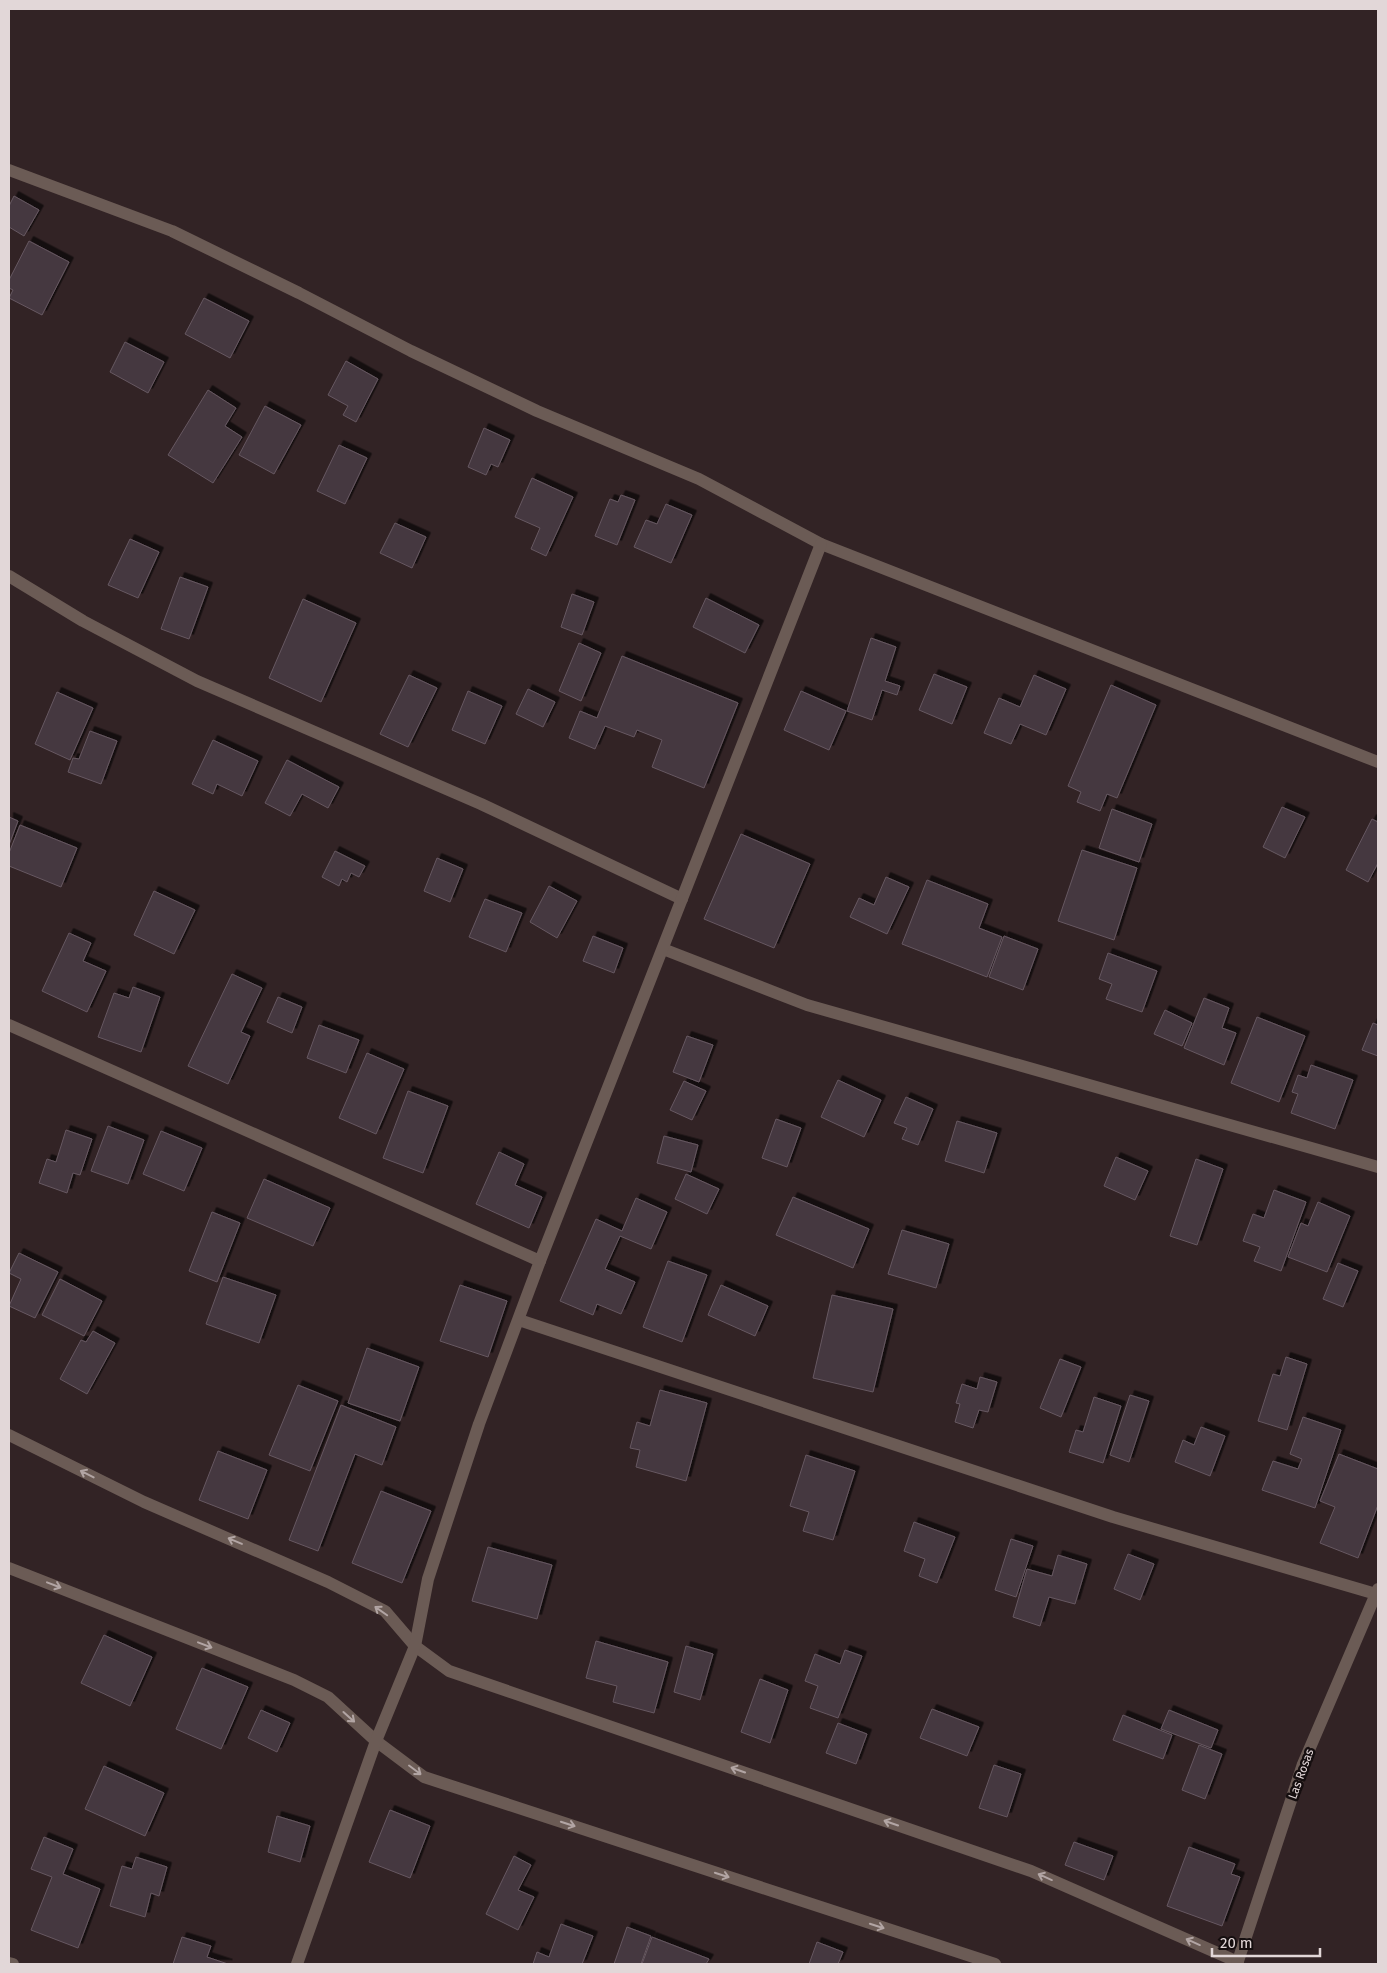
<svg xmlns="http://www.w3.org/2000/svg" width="1387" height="1973" viewBox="0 0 1387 1973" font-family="'Fira Sans',sans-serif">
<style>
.building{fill:#453740;stroke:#665861;filter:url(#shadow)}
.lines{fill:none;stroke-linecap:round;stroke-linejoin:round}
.minor{stroke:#6b5b55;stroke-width:12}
.oneway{stroke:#b2a5a4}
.labels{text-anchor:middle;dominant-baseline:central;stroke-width:5;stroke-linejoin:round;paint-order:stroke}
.street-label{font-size:12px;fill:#e2d7d8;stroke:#150e0f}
</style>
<defs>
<filter id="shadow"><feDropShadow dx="4.5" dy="-4.5" stdDeviation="0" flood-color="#0009"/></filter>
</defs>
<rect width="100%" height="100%" fill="#322325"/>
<g class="building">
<polygon points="14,196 39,210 24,236 9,227 9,206"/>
<polygon points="29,241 69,262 42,315 9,298 13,290 9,288 9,280"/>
<polygon points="204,298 249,321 230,358 185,334"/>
<polygon points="125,342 164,362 148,393 110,372"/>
<polygon points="346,361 378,379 356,422 343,415 348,406 328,395"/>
<polygon points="208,390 236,408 225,426 242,437 213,483 168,455"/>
<polygon points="265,406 301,425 274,474 239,455"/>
<polygon points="484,428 510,440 498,467 491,464 486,475 468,467"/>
<polygon points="339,445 367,458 345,504 317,491"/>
<polygon points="532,478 573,497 546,556 531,549 540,528 515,517"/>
<polygon points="621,495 635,500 617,545 595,536 610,499 618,502"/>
<polygon points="666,504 692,515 671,563 634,547 646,520 657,524"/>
<polygon points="395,523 426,537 412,568 380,553"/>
<polygon points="130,539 159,552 138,598 108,585"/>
<polygon points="180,577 208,587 189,639 161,629"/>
<polygon points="572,594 594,602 582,635 561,627"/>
<polygon points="706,598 759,625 745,653 693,627"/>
<polygon points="303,599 356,623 321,702 269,678"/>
<polygon points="871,638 896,647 885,681 900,686 897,695 882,690 872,720 847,711"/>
<polygon points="579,643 601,653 581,701 559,691"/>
<polygon points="622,656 738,703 704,788 652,767 662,740 637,730 634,737 605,726 595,749 569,738 580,711 597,718"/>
<polygon points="934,674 967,687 952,724 919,710"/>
<polygon points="409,675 437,688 408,747 380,734"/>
<polygon points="1034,675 1066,689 1046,735 1020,724 1011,744 984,733 999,698 1020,707"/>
<polygon points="1111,685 1156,705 1117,798 1107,794 1100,811 1077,802 1081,792 1068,786"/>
<polygon points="528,689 555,702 543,727 516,714"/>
<polygon points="468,691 502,706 485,744 452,730"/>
<polygon points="801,691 846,711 829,750 784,730"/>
<polygon points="57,692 93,708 70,760 35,744"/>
<polygon points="90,731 117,741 101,784 68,772 73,758 79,759"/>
<polygon points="213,740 258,761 242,796 217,784 213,794 192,784"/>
<polygon points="287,760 339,787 328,808 302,794 290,816 265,803"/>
<polygon points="1282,807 1305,817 1285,858 1263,847"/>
<polygon points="1112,809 1152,824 1139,862 1099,848"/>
<polygon points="9,817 18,821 9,845"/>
<polygon points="1372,819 1378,822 1378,863 1368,882 1346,870"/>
<polygon points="20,825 77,848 61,887 9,866 9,853"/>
<polygon points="741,834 810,864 774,948 704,919"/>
<polygon points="1082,850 1137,868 1114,940 1058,921"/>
<polygon points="335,851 365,866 359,877 351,873 347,882 342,879 339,886 322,877"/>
<polygon points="437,858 463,869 450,902 424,891"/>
<polygon points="886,877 909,887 887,934 850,917 859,898 874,905"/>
<polygon points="927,880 988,904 979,928 1002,937 987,977 902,944"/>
<polygon points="549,886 577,901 557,938 530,922"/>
<polygon points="154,891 195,910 174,954 134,935"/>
<polygon points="485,899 522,913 506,952 469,937"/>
<polygon points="69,933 91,943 83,961 106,971 87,1012 42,991"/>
<polygon points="593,936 623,948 614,973 583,961"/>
<polygon points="1004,936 1038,949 1023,990 989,977"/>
<polygon points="1108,953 1157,971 1142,1012 1106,999 1112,984 1099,979"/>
<polygon points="232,974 262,988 241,1032 250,1036 228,1084 188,1066"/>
<polygon points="133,987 160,997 141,1052 98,1037 114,993 129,998"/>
<polygon points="278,997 302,1007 292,1033 267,1022"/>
<polygon points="1204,998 1229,1008 1222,1028 1236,1033 1224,1065 1184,1048"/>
<polygon points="1165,1010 1192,1023 1182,1046 1154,1034"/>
<polygon points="1257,1017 1305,1036 1279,1102 1231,1083"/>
<polygon points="1373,1023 1378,1025 1378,1056 1362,1050"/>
<polygon points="319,1025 359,1040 346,1073 307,1058"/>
<polygon points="687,1036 713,1045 699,1082 673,1072"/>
<polygon points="367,1053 404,1069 376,1134 339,1118"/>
<polygon points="1311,1065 1353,1080 1335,1129 1291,1113 1298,1094 1292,1092 1298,1075 1307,1078"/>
<polygon points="838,1080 881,1100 864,1137 821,1117"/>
<polygon points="684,1081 706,1091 692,1120 670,1110"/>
<polygon points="408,1091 448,1106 423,1173 383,1158"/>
<polygon points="906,1097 933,1109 918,1145 902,1139 907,1128 894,1123"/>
<polygon points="776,1119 801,1128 787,1167 762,1158"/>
<polygon points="957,1121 997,1133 984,1173 945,1161"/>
<polygon points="108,1126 144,1140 128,1184 91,1171"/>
<polygon points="66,1130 92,1139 80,1175 73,1173 67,1193 39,1183 47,1159 56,1162"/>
<polygon points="161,1131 202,1148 184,1191 143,1174"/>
<polygon points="664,1136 698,1145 691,1172 657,1163"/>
<polygon points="499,1152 524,1164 515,1185 542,1197 529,1228 476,1204"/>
<polygon points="1116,1157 1148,1171 1135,1200 1104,1186"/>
<polygon points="1196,1159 1223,1169 1197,1245 1170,1236"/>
<polygon points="686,1174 719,1189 707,1214 675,1199"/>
<polygon points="264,1179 330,1208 313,1246 247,1218"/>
<polygon points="1274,1190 1306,1202 1281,1271 1254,1261 1260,1247 1243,1241 1253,1214 1264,1218"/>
<polygon points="793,1197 869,1229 853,1268 776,1235"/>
<polygon points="636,1198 667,1212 651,1249 620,1236 605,1269 635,1282 621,1314 597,1304 593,1315 560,1301 596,1219 622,1231"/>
<polygon points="1318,1202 1350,1216 1327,1272 1288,1257 1301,1223 1308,1226"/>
<polygon points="212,1212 240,1223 217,1282 189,1271"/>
<polygon points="902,1230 949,1244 936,1288 888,1274"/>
<polygon points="19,1253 58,1272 35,1318 9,1306 21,1279 9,1273"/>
<polygon points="668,1261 707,1275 682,1342 643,1327"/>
<polygon points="1338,1263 1358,1271 1343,1307 1323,1299"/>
<polygon points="223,1277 276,1295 259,1343 206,1324"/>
<polygon points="60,1279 102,1301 84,1336 42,1315"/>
<polygon points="460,1285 507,1301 488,1357 440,1341"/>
<polygon points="721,1285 768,1306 755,1336 708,1315"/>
<polygon points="832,1295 893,1309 873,1392 813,1378"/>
<polygon points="93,1331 115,1343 87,1394 60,1379 81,1340 86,1342"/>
<polygon points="367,1348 419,1367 400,1421 348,1403"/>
<polygon points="1286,1357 1307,1364 1287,1430 1258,1421 1273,1374 1280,1376"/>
<polygon points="1060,1359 1081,1367 1061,1417 1040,1408"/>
<polygon points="980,1377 997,1382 988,1412 979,1410 973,1428 955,1422 960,1404 956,1403 962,1384 977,1389"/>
<polygon points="298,1385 338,1401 310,1471 269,1455"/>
<polygon points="660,1390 707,1403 686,1481 636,1467 640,1450 630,1448 637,1422 650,1426"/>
<polygon points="1130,1395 1149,1401 1129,1462 1110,1455"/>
<polygon points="1094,1397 1121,1406 1103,1463 1069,1452 1076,1430 1083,1432"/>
<polygon points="341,1405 396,1427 382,1465 355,1454 318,1551 289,1540"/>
<polygon points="1303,1417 1341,1430 1315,1508 1262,1490 1273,1461 1298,1469 1302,1459 1290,1454"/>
<polygon points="1201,1427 1225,1436 1210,1476 1175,1462 1183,1440 1194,1445"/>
<polygon points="218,1451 267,1470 248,1519 199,1500"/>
<polygon points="1339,1454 1378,1469 1378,1505 1358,1558 1320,1543 1335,1507 1320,1501"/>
<polygon points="806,1455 855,1471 833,1540 803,1531 809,1512 790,1506"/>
<polygon points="381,1491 431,1511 402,1583 352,1563"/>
<polygon points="914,1522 955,1537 937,1583 919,1576 925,1559 904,1551"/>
<polygon points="1011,1539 1033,1546 1016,1597 995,1590"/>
<polygon points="488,1547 552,1565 537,1619 472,1601"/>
<polygon points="1128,1554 1154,1564 1140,1600 1114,1589"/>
<polygon points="1058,1555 1087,1564 1075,1604 1049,1597 1040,1626 1013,1617 1027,1569 1052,1576"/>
<polygon points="104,1635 152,1657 130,1706 81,1683"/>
<polygon points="596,1641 668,1662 654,1713 613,1702 617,1686 586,1678"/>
<polygon points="686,1646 713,1654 700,1700 674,1692"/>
<polygon points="845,1650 862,1656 838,1718 810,1708 818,1686 805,1681 815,1654 840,1664"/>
<polygon points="202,1668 248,1687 221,1749 176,1729"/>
<polygon points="760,1679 788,1690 770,1743 741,1732"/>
<polygon points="932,1709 979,1727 967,1756 920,1738"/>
<polygon points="261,1710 290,1723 277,1752 248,1738"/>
<polygon points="1169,1710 1218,1730 1211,1748 1161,1729"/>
<polygon points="1123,1715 1172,1735 1163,1759 1113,1740"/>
<polygon points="838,1723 867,1734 856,1764 826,1753"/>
<polygon points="1199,1745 1222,1754 1205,1799 1182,1790"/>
<polygon points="994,1765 1021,1774 1007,1817 979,1808"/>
<polygon points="104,1766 164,1793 145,1836 85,1809"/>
<polygon points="390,1810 430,1826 410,1878 369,1862"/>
<polygon points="277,1816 310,1826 300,1862 268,1852"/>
<polygon points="44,1837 73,1849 63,1874 100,1889 78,1948 31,1930 52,1877 31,1869"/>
<polygon points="1074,1842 1113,1856 1104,1880 1065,1865"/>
<polygon points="1189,1847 1235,1864 1231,1874 1240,1877 1222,1926 1167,1906"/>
<polygon points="514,1856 531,1865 518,1890 534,1897 518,1930 486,1914"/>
<polygon points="136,1857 167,1867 159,1896 151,1893 145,1917 110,1906 122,1866 132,1869"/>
<polygon points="561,1924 593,1936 582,1964 533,1964 537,1952 549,1957"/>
<polygon points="627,1927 651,1936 641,1964 614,1964"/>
<polygon points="182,1937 211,1946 207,1957 228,1964 173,1964"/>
<polygon points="652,1937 709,1959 706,1964 642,1964"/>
<polygon points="817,1942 843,1952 838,1964 809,1964"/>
</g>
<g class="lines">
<g class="minor">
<polyline points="9,170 172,231 299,293 411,351 537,411 699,479 821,544 1378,762"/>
<polyline points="9,576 83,621 197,681 481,804 682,899"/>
<polyline points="663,949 807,1005 1378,1167"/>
<polyline points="9,1025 540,1261"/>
<polyline points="519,1320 1113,1517 1376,1594"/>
<polyline points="9,1435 144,1502 328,1582 385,1611 415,1646 449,1671 1031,1871 1238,1962"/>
<polyline points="9,1568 294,1680 328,1697 376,1741 424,1777 995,1964"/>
<polyline points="9,1963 13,1964"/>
<polyline points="297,1964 376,1741 415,1646 428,1579 479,1424 540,1261 821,544"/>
<polyline points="1237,1964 1303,1764 1378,1589"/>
</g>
</g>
<defs><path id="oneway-shaft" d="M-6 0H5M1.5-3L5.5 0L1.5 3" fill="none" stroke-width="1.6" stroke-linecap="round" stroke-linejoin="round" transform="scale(1.25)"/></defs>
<g class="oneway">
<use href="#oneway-shaft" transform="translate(87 1474) rotate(-153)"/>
<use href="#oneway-shaft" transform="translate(235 1541) rotate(-157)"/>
<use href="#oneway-shaft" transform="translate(54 1585) rotate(21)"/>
<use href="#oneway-shaft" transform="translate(381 1611) rotate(-145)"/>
<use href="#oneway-shaft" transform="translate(205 1645) rotate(21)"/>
<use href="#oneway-shaft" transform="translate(349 1717) rotate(42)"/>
<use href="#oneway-shaft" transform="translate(415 1770) rotate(37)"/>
<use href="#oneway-shaft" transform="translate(738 1770) rotate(-161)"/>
<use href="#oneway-shaft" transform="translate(891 1823) rotate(-161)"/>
<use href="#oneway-shaft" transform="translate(568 1824) rotate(18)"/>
<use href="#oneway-shaft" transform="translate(722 1875) rotate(18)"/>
<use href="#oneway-shaft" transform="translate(1045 1877) rotate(-156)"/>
<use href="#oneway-shaft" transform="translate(877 1926) rotate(18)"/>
<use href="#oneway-shaft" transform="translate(1193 1942) rotate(-156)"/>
</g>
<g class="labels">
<g class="street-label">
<text transform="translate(1301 1774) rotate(-70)">Las Rosas</text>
</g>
</g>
<rect width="1387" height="1973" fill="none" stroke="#e2d7d8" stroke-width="20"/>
<path d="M1212 1948v8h108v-8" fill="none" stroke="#e2d7d8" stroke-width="2.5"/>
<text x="1220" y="1948" font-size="15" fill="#e2d7d8" stroke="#150e0f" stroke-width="4" paint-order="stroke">20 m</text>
</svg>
